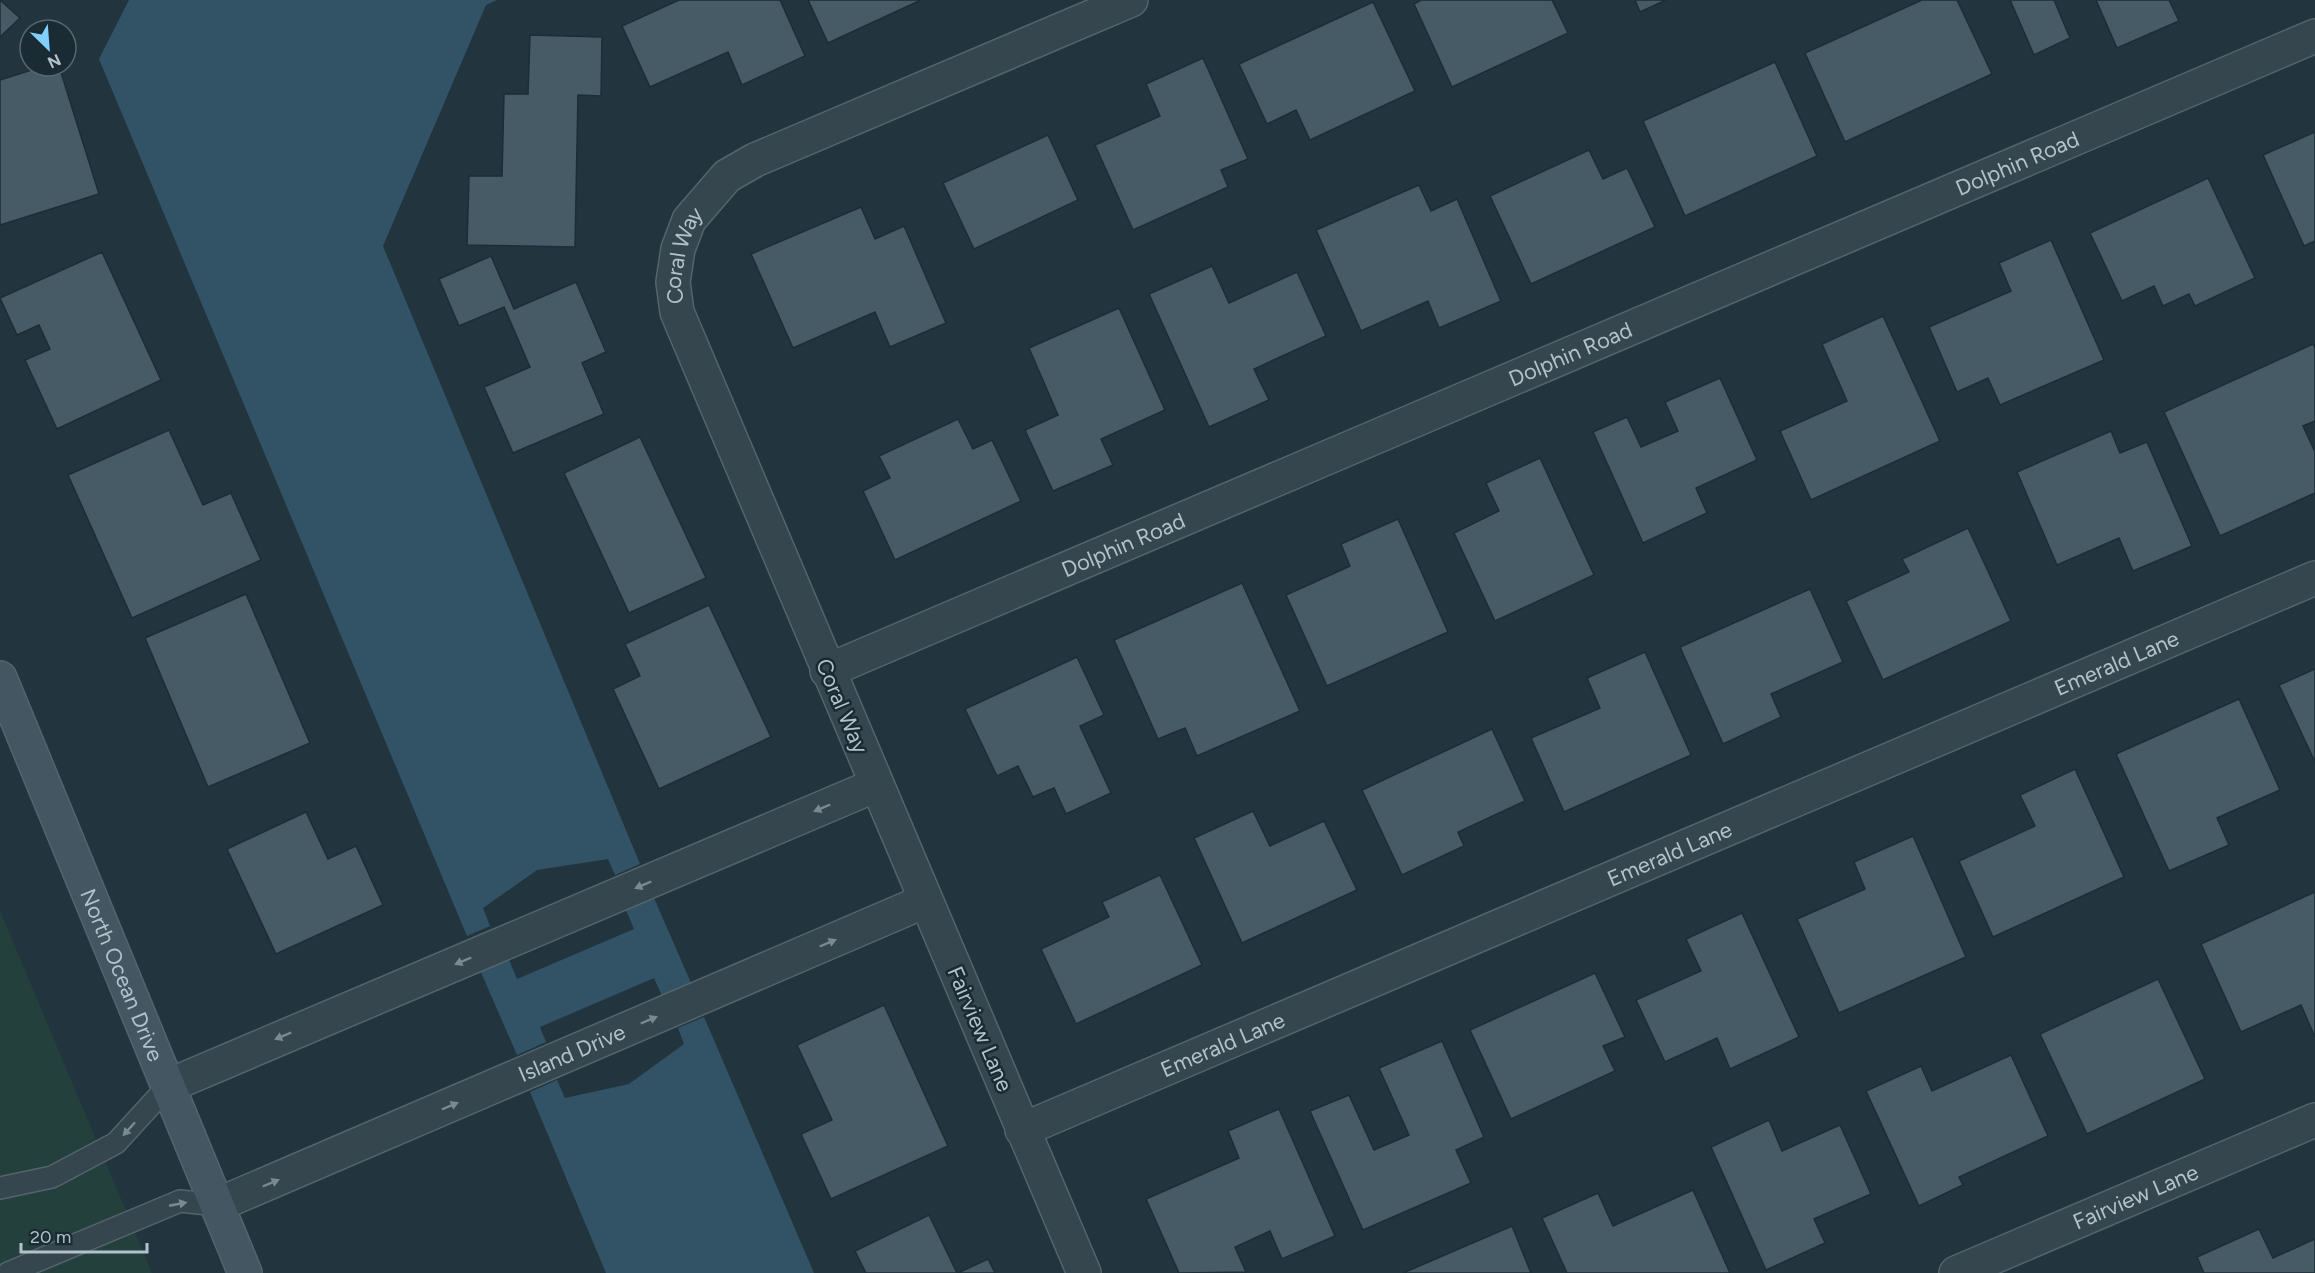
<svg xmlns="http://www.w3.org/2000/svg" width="2315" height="1273" viewBox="0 0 2315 1273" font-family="Figtree,sans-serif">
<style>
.green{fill:#24403d}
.water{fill:#325366}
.building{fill:#465b65;stroke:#1d2d36;stroke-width:1.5}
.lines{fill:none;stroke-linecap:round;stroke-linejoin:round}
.lane-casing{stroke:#54646d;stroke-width:24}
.street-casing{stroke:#54646d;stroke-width:36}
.secondary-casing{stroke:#54646d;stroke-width:36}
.lane{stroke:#36464f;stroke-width:21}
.street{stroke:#36464f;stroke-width:33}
.secondary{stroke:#445662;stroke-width:33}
.oneway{fill:#7a8a93}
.labels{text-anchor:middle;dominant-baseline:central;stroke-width:5;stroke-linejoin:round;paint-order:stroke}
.street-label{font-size:22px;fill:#b2c1ca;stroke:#1b2b34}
</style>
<rect width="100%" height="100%" fill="#22353f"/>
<polygon class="green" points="0,911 152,1273 0,1273"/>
<g class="water">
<polygon points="129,0 497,0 486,5 383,246 640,864 615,875 608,859 537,870 483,908 490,926 467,936 99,59"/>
<polygon points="654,898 691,983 662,996 654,978 540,1027 546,1042 517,1055 480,970 508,957 517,979 634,929 626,910"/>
<polygon points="704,1017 814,1273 606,1273 530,1092 557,1080 565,1098 629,1084 684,1044 678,1028"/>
</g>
<g class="building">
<polygon points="0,0 20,18 0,37"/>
<polygon points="679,0 780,0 805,56 742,85 728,52 650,87 622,26"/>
<polygon points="808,0 921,0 828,43"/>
<polygon points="1421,0 1552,0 1568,33 1452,87 1414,4"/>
<polygon points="1635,0 1666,0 1640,12"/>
<polygon points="1922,0 1957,0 1992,74 1845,142 1805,53"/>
<polygon points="2010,0 2054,0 2070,38 2034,55"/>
<polygon points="2096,0 2169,0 2179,21 2117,48"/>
<polygon points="1373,2 1415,91 1310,140 1296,110 1267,124 1239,64"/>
<polygon points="530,35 602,37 601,96 578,95 575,247 467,245 469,176 502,176 504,94 528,94"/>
<polygon points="1203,58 1248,159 1221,170 1228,187 1133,230 1095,145 1160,116 1146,84"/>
<polygon points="1775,62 1817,156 1685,216 1643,121"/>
<polygon points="44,66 59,66 99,194 0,225 0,80"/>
<polygon points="2315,132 2315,241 2304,246 2263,155"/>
<polygon points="1048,135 1078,200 974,249 943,183"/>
<polygon points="1589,150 1603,179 1627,168 1655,227 1531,284 1490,196"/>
<polygon points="2208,178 2255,278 2195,306 2189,294 2163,306 2154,286 2122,301 2090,233"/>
<polygon points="1419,185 1431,211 1457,199 1501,301 1439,328 1428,301 1361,331 1316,230"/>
<polygon points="861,207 875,239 904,226 946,323 890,347 875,312 793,348 751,254"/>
<polygon points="2051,240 2104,360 2000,405 1988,378 1957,392 1929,327 2011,291 1999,263"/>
<polygon points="102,252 161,380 57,429 25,360 50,349 39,325 17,335 0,298"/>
<polygon points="491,256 514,309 576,282 606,352 582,363 604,414 513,453 484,387 530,367 504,307 459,326 439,279"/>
<polygon points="1212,266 1229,303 1297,272 1326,336 1254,369 1269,400 1209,427 1149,294"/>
<polygon points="1119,308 1165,410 1101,439 1113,465 1053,491 1025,430 1058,415 1029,348"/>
<polygon points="1883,316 1940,441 1811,500 1780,431 1847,401 1822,344"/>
<polygon points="2313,344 2315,348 2315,421 2303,426 2315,452 2315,493 2220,536 2164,412"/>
<polygon points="1720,378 1757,460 1696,488 1707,513 1643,543 1593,432 1627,417 1641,447 1678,431 1665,402"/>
<polygon points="958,419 973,449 992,440 1021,501 895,560 863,491 890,478 879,456"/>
<polygon points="169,430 203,505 231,493 261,560 132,618 68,475"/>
<polygon points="2111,431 2120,453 2147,442 2192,546 2133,571 2119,538 2057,565 2017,472"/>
<polygon points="640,437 706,578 629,613 564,473"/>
<polygon points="1540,458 1594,575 1495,621 1454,533 1499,511 1486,483"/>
<polygon points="1398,519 1448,632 1327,686 1286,595 1350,566 1341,544"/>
<polygon points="1968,528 2011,621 1883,680 1846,601 1909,572 1902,559"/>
<polygon points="1242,583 1300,711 1197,756 1185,728 1158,739 1114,640"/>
<polygon points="1810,589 1843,662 1771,694 1781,717 1723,744 1680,647"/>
<polygon points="246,594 310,743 208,787 145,638"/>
<polygon points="709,605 771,737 659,789 613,689 640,676 625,644"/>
<polygon points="1645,652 1691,755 1564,812 1531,738 1600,708 1587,678"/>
<polygon points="1077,657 1104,715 1080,726 1111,793 1066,814 1054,788 1033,797 1018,766 997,776 965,709"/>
<polygon points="2315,669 2315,762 2279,685"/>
<polygon points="2239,699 2280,790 2217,818 2229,845 2169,871 2116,754"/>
<polygon points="1492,729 1525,801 1458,832 1464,846 1402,875 1362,790"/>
<polygon points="2075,769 2124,877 1993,937 1959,861 2035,826 2020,795"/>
<polygon points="1253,811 1270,846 1324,821 1357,890 1242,943 1194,838"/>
<polygon points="306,812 328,859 356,846 383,905 276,954 227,849"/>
<polygon points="1913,836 1966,957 1839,1013 1797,919 1865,889 1854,862"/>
<polygon points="1160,875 1202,965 1076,1024 1041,949 1109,917 1102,902"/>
<polygon points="2315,892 2315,1037 2301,1005 2241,1032 2201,944"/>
<polygon points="1742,913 1799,1037 1730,1069 1717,1038 1665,1062 1636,1000 1701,971 1686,939"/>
<polygon points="1595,973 1625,1037 1603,1046 1615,1071 1511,1119 1470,1030"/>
<polygon points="2158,979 2205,1079 2087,1134 2040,1034"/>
<polygon points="884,1005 948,1146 831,1199 801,1134 832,1120 797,1045"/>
<polygon points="1442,1041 1484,1137 1456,1150 1471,1183 1363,1230 1310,1111 1349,1095 1374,1150 1409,1135 1379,1068"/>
<polygon points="2011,1055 2048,1136 1959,1177 1963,1185 1919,1206 1866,1091 1921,1066 1932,1091"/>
<polygon points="1279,1109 1335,1236 1282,1259 1270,1231 1235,1247 1246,1272 1179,1273 1146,1199 1239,1158 1228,1131"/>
<polygon points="1769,1120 1782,1151 1840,1125 1871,1194 1814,1219 1825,1243 1766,1270 1711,1147"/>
<polygon points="1693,1190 1730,1273 1567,1273 1542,1218 1598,1193 1613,1226"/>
<polygon points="929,1215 957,1273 866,1273 855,1251"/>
<polygon points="1512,1226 1531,1273 1403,1273"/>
<polygon points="2259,1229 2273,1258 2315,1239 2315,1273 2204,1273 2197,1257"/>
<polygon points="988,1259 995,1273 958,1273"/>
</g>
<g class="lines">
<g class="lane-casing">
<g id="lane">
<polyline points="0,1188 52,1177 116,1143 168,1086"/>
<polyline points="8,1273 180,1201 217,1205"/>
</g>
</g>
<g class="street-casing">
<g id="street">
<path id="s1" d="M 827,671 L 2315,36"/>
<polyline points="168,1086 876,785"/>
<path id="s2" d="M 1022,1130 L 2315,578"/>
<path id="s3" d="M 217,1205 L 925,901"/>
<path id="s4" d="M 1084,1273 L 677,312 L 673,282 L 678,249 L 689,220 L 727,176 L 755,160 L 1131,0"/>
<path id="s5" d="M 1956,1273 L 2315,1120"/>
</g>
</g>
<g class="secondary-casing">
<g id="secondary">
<path id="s6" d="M 0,678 L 245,1273"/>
</g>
</g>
<use href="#lane" class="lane"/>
<use href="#street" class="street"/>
<use href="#secondary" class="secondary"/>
</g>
<defs><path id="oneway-solid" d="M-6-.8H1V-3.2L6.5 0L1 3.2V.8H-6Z" transform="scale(1.5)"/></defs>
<g class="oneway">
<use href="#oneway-solid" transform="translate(822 808) rotate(157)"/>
<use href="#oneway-solid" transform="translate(643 885) rotate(157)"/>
<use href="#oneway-solid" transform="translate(828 943) rotate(-23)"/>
<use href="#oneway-solid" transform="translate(463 961) rotate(157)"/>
<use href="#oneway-solid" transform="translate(649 1020) rotate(-23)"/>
<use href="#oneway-solid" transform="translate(283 1036) rotate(157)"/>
<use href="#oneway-solid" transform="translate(450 1106) rotate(-23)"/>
<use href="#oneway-solid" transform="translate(129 1129) rotate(132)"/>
<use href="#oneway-solid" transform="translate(271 1183) rotate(-23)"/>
<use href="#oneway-solid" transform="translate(178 1204) rotate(-11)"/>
</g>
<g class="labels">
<g class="street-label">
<text stroke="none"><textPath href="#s1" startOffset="1294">Dolphin Road</textPath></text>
<text stroke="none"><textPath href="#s4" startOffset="1102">Coral Way</textPath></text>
<text stroke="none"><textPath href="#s1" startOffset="808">Dolphin Road</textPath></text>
<text stroke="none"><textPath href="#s1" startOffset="322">Dolphin Road</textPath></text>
<text stroke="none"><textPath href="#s2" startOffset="1190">Emerald Lane</textPath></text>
<text transform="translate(842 706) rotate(67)">Coral Way</text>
<text stroke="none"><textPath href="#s2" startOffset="704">Emerald Lane</textPath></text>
<text stroke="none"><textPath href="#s6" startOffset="321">North Ocean Drive</textPath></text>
<text transform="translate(980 1029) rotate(67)">Fairview Lane</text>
<text stroke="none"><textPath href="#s2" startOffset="218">Emerald Lane</textPath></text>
<text stroke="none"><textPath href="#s3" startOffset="386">Island Drive</textPath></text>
<text stroke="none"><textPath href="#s5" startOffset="195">Fairview Lane</textPath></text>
</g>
</g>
<g transform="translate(48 48) rotate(155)"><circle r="28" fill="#1b2b34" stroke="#576770" stroke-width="1.5"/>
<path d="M0-4.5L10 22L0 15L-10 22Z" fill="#82ceff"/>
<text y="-9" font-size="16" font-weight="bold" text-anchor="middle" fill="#b2c1ca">N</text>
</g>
<path d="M21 1243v9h126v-9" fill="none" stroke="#b2c1ca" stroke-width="3"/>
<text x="30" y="1243" font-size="18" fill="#b2c1ca" stroke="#1b2b34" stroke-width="4.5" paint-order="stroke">20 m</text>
</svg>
